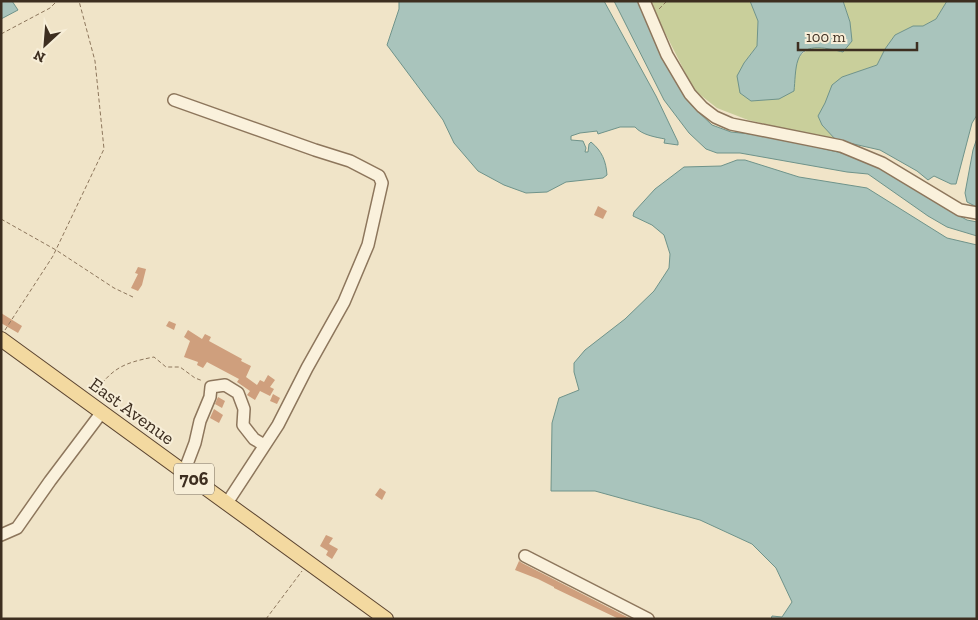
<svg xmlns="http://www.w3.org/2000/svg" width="978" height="620" viewBox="0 0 978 620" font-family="'Zilla Slab',serif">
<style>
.green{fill:#c9cf9b}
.water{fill:#a9c4bc;stroke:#6f938a}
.building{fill:#cf9f7d}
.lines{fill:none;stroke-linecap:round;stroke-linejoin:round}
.minor-casing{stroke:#8d765c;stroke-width:14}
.major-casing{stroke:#5b4430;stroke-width:16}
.path{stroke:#8d765c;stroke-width:1;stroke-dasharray:4 2.5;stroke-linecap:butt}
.minor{stroke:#faf1dc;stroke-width:11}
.major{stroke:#f3d9a0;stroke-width:14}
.labels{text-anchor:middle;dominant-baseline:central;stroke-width:4;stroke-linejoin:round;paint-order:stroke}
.shield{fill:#f7eed8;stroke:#756857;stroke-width:1}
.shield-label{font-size:18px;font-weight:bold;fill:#3d2e20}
.street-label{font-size:19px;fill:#3d2e20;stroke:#f7eed8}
</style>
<rect width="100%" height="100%" fill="#f0e4c8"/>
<path class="green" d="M 649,1 L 750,1 L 758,21 L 757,46 L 744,63 L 798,59 C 807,47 814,47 828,49 L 850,22 L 843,1 L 947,1 L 936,19 L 923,26 L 913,26 L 895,35 L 885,49 L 877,65 L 842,77 L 818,116 L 822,125 L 836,140 L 748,120 L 717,108 L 694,90 Z"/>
<g class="water">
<polygon points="1,1 12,1 18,10 1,19"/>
<path d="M 399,1 L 604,1 L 656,96 L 678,142 L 678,145 L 664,143 L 665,139 C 655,137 642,135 635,127 L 620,127 L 598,134 L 597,131 L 580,133 L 571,136 L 571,140 L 583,141 L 586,148 L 585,152 L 588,152 L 589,144 L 591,142 C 602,151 606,161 607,175 L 603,178 L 566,182 L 547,192 L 526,193 L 504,185 L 478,171 L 454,143 L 443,120 L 387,45 L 399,9 Z"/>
<polygon points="614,1 640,1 665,62 692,106 712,125 731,132 769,136 872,160 947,204 952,212 967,220 977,222 977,236 947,227 928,216 868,174 847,172 740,153 717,153 706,149 689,133 664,100"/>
<path d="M 750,1 L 843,1 L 850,22 L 852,41 L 843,52 C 830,49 804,41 798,60 C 795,68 795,82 794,91 L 779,99 L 751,101 L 740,93 L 737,76 L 744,63 L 757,46 L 758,21 Z"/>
<polygon points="947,1 977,1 977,115 972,123 956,184 951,184 934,176 928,180 917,171 880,150 836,140 822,125 818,116 825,103 832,85 842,77 877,65 885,49 895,35 913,26 923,26 936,19"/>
<polygon points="977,138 977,207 967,202 965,193 973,150"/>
<polygon points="737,160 745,160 799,177 867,188 947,238 977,245 977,619 771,619 772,616 782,617 792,602 776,568 752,544 700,520 595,491 551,491 552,423 559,398 579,390 574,372 574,363 585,350 625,319 654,291 669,268 670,254 664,235 652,225 633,216 634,212 655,189 684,167 721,166"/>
</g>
<g class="building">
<polygon points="598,206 607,211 603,219 594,215"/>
<polygon points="138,267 146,269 142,285 138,291 131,288 138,274 135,273"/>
<polygon points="1,313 22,326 18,333 1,323"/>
<polygon points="169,321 176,324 174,330 166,326"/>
<polygon points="188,330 202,339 205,334 211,337 209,341 242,359 241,361 251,366 246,377 257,385 260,380 264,382 268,375 275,380 270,387 274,389 270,396 260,391 255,400 247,395 250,391 237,382 239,379 207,362 203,368 197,365 198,362 184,357 190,341 184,337"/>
<polygon points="273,394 280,398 277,404 270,401"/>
<polygon points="218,397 225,401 222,408 215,404"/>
<polygon points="214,409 223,415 219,423 210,418"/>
<polygon points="131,410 137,414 134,420 127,416"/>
<polygon points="380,488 386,492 382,500 375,495"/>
<polygon points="326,535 333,538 329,544 338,549 332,559 326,555 328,551 320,546"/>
<polygon points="519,561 522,563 631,619 619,619 554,588 554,587 538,579 515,570"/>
</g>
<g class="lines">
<g class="minor-casing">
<g id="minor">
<polyline points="644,1 667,55 690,94 702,107 715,117 731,124 841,146 882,163 960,210 977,213"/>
<polyline points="174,100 315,150 350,161 379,176 382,183 368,245 344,302 307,368 278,425 227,503"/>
<polyline points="184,472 195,443 200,421 210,397 211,387 225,385 238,393 244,409 243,425 254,439 264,445"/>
<polyline points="1,535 17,528 50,481 102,412"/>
<polyline points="525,556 648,619"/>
</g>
</g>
<g class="major-casing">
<polyline id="major" points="1,339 386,619"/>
</g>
<g class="path">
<polyline points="659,9 667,1"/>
<polyline points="1,34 50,8 57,1"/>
<polyline points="1,219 56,250 114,288 135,298"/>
<polyline points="5,330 53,256 104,149 95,61 79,1"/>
<path d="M 94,394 C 112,368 123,363 154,357 L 166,367 L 180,367 L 195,378 L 203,381"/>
<polyline points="266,619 302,571"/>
</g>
<use href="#minor" class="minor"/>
<use href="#major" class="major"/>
</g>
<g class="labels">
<rect class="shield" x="174" y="463.5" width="40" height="31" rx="4"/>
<g class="shield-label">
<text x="194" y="479">706</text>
</g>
<g class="street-label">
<text transform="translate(132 411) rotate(36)">East Avenue</text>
</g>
</g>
<rect width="978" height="620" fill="none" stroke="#3d2e20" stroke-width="5"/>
<g transform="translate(45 45) rotate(206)" stroke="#f7eed8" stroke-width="4" paint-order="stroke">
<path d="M0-4L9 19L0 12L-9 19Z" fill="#3d2e20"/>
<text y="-8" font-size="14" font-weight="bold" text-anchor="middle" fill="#3d2e20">N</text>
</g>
<path d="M798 42v8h119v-8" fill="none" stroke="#3d2e20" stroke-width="2.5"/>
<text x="806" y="42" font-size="15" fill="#3d2e20" stroke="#f7eed8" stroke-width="4" paint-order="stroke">100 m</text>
</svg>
